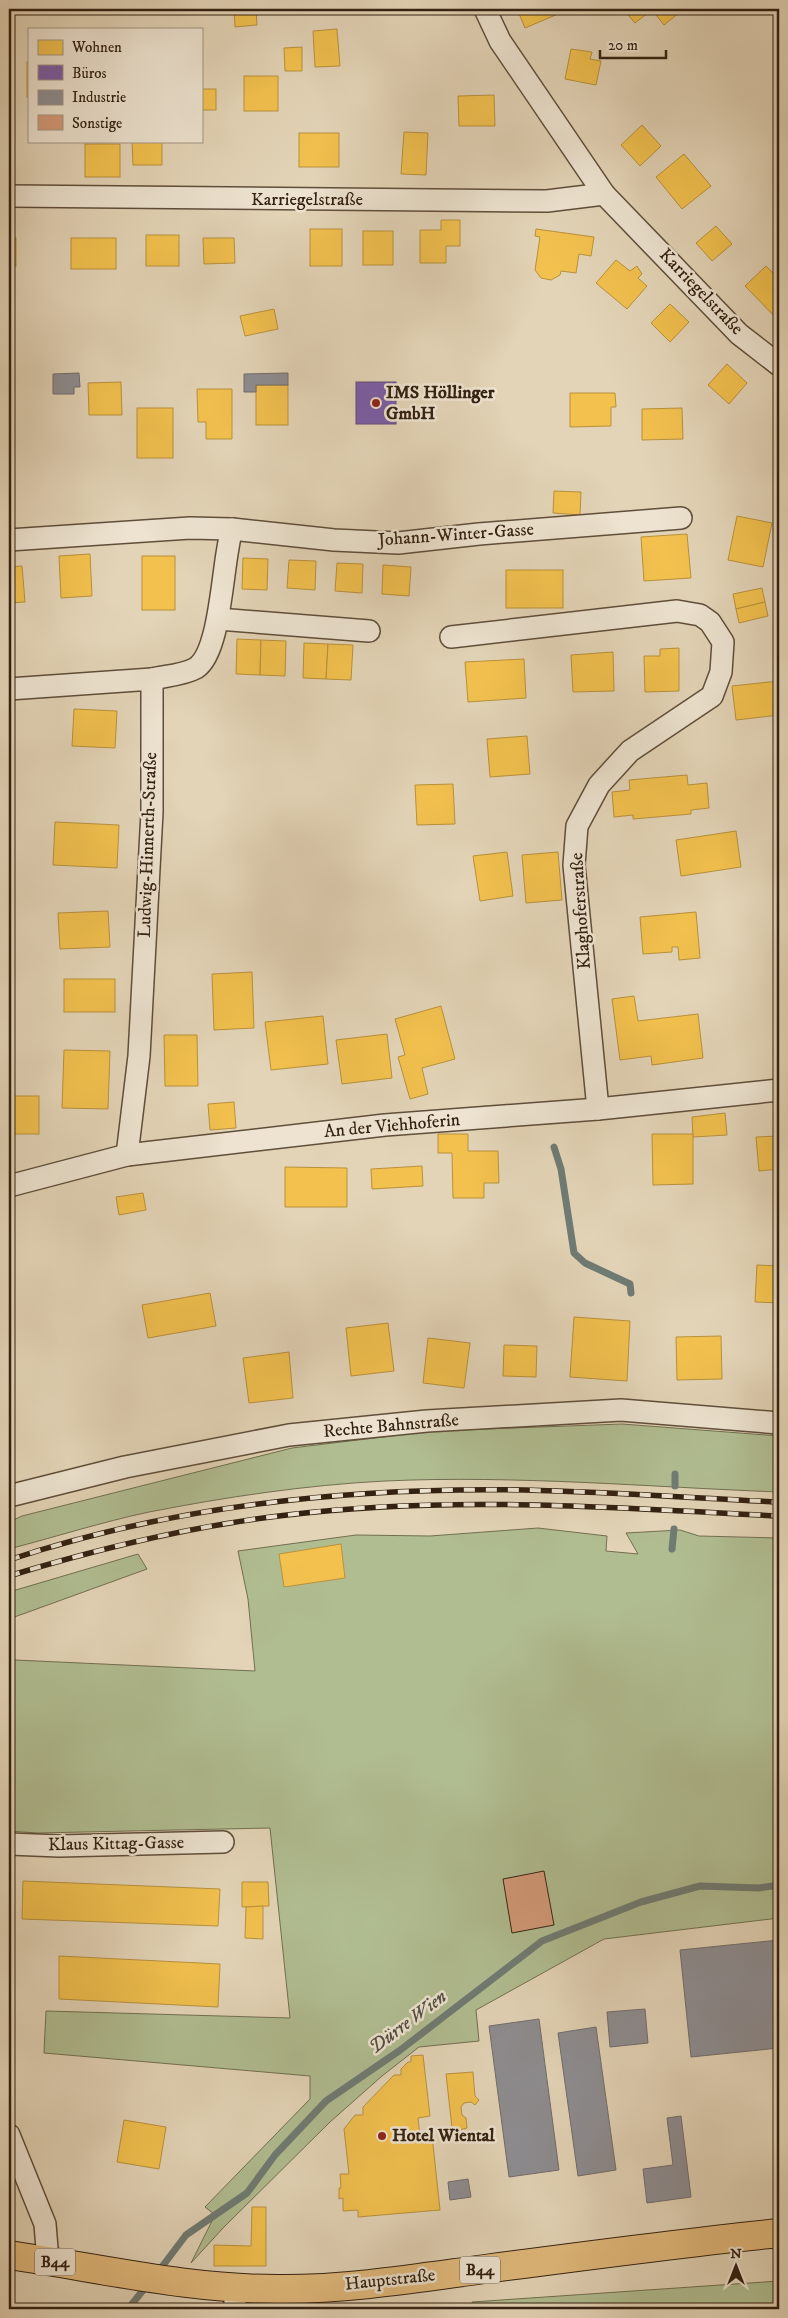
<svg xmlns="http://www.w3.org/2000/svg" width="788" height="2318" viewBox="0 0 788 2318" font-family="'IM FELL DW Pica',serif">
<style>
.green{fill:#b0bd91;stroke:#726f51}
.homes{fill:#f2c14e;stroke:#b9913c}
.offices{fill:#7b5ea7;stroke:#654c7a}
.industry{fill:#8d8d92;stroke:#726d6b}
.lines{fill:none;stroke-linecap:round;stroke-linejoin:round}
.stream{stroke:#6f7b74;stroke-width:7}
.building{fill:#d49a79;stroke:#332111}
.minor-casing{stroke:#5f4e3a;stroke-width:24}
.primary-casing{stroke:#332111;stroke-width:30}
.minor{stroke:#ede3d0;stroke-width:21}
.primary{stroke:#e2ba7c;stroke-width:28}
.rail-casing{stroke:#332111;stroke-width:5.5}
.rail{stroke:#ede3d0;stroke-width:4;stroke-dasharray:11;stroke-linecap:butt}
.poi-dot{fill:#8f2418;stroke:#ede3d0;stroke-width:2}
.labels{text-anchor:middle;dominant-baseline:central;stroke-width:5;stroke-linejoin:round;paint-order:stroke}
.shield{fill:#ede3d0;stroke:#6b5b4a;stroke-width:1}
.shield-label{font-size:16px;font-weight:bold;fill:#332111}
.street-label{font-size:18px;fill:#332111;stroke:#ede3d0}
.poi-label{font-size:18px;font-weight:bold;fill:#332111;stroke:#ede3d0;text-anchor:start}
.water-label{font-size:19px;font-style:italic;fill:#514e43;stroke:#ede3d0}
</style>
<rect width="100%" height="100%" fill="#e3d4b7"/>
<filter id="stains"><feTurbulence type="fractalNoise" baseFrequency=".004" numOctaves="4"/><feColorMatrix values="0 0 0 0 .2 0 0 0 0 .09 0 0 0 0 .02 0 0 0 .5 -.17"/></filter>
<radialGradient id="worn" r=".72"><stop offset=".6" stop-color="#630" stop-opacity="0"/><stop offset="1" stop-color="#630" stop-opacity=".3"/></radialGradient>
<g class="green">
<path d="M 622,1424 L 779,1436 L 779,1492 C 648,1487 516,1475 385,1481 C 306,1485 226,1497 149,1512 C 102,1522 55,1537 9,1549 L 9,1522 L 22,1516 L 292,1448 L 432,1431 Z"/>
<polygon points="538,1528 607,1536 606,1551 638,1554 626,1533 680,1530 699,1536 779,1538 779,1918 604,1939 476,2010 479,2041 419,2047 382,2076 330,2122 224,2227 191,2263 215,2215 205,2207 310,2099 310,2076 44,2053 46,2011 290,2018 270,1828 37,1833 9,1831 9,1663 15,1660 255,1671 248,1599 238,1551 356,1535 430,1536"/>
<polygon points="138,1554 147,1569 9,1619 9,1592"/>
<polygon points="779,2281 779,2309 473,2309 472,2302"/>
</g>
<g class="homes">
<polygon points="234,9 256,9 257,25 235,27"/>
<polygon points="517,9 556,9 558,14 525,28"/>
<polygon points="623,9 677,9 680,12 664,25 652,10 635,23"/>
<polygon points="337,29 340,66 315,67 313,31"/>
<polygon points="302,47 302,71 285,71 284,48"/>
<polygon points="571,49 592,52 590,59 601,61 596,85 565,79"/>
<rect x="27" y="62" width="2" height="35"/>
<rect x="244" y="76" width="34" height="35"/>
<rect x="201" y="89" width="15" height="21"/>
<polygon points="494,95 495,126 459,126 458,96"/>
<polygon points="642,125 661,146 640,166 621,145"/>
<polygon points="404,132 428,133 426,175 401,174"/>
<rect x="299" y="133" width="40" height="34"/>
<polygon points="132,141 162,141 162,165 133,165"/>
<rect x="85" y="144" width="35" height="33"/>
<polygon points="684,154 711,186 682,209 656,177"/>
<polygon points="441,220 460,220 460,246 446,246 446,263 420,263 420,230 441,230"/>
<polygon points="716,226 732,244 712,261 696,243"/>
<rect x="310" y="229" width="32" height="37"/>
<polygon points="536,229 594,237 591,256 579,254 576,273 561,271 560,275 551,280 541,278 535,270 540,237 535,236"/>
<rect x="363" y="231" width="30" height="34"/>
<rect x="146" y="235" width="33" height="31"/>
<rect x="9" y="238" width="7" height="28"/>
<rect x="71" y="238" width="45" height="31"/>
<polygon points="203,238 234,238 235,263 204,264"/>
<polygon points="616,260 630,271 637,266 642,274 638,278 647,286 627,309 596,283"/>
<polygon points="766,266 779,279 779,321 745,286"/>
<polygon points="670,304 689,322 670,342 651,323"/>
<polygon points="274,309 278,329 245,336 240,316"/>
<polygon points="727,364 747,383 729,404 708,385"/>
<polygon points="121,382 122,415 89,415 88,383"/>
<rect x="256" y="385" width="32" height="40"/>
<polygon points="197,389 232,389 232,439 206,439 206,422 198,422"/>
<polygon points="570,393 615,393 616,407 611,407 611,426 570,427"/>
<rect x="137" y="408" width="36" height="50"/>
<polygon points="682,408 683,439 642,440 642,409"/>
<polygon points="554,491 581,492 580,515 553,513"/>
<polygon points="737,516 772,523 763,567 728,560"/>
<polygon points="687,534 691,578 644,581 641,537"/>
<polygon points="90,554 92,596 61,598 59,556"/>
<rect x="142" y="556" width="33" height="54"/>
<polygon points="243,558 268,559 267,590 242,589"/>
<polygon points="289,560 316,561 315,590 287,588"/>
<polygon points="337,563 363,564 362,593 335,591"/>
<polygon points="383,565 411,567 409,596 382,594"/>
<polygon points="22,566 25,602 9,603 9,567"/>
<rect x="506" y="570" width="57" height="38"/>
<polygon points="762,588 765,602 736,609 733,594"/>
<polygon points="765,602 768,616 739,623 736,609"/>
<polygon points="237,639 261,640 260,675 236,674"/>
<polygon points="261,640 286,641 285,676 260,675"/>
<polygon points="304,643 328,644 326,679 303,678"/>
<polygon points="328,644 353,645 351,680 326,679"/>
<polygon points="679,648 679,691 645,692 644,656 660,656 660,649"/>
<polygon points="613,652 614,691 573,692 571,655"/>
<polygon points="524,659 526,698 468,702 465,662"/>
<polygon points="779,681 779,715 736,720 732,686"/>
<polygon points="74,709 117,711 115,748 72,746"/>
<polygon points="527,736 530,774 490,777 487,739"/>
<polygon points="687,775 688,785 707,783 709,808 691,810 691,814 633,819 633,815 614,817 612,792 630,790 629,780"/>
<polygon points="453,784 455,824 417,825 415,785"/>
<polygon points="55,822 119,825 117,868 53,865"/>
<polygon points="736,831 741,867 681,876 676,840"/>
<polygon points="507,852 513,896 480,901 473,856"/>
<polygon points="558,852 562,900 526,903 522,855"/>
<polygon points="108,911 110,947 60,949 58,913"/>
<polygon points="696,912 700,958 679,960 678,947 672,947 672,952 643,954 640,917"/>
<polygon points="252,972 254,1028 214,1030 212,974"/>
<rect x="64" y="979" width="51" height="33"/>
<rect x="776" y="990" width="3" height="50"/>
<polygon points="634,996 638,1021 698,1014 703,1058 652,1065 651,1056 620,1060 612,999"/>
<polygon points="441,1006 455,1059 422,1068 428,1094 410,1099 398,1057 405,1055 395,1019"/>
<polygon points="323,1016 328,1064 271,1070 265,1022"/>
<polygon points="387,1034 392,1078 342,1084 336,1040"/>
<polygon points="164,1035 197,1035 198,1086 165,1086"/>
<polygon points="64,1050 110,1051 108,1109 62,1108"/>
<rect x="9" y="1096" width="30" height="38"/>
<polygon points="234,1102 236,1128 210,1130 208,1104"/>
<polygon points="725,1113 727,1135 693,1137 692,1117"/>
<polygon points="438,1134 468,1134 468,1151 498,1151 499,1183 484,1183 484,1198 453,1198 452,1153 438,1153"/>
<polygon points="652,1134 693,1134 693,1184 653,1185"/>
<polygon points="779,1136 779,1169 759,1171 756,1137"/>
<polygon points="422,1166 423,1186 372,1189 371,1169"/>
<polygon points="285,1167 347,1168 347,1207 285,1207"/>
<polygon points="143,1193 146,1210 119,1215 116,1197"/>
<polygon points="757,1265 779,1266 779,1303 755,1302"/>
<polygon points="210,1293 216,1326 148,1338 142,1305"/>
<polygon points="574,1317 630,1321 627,1381 570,1377"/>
<polygon points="388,1323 394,1371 351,1376 346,1328"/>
<polygon points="721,1336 722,1379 677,1380 676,1337"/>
<polygon points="428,1338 470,1343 464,1388 423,1383"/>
<polygon points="504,1345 537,1346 536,1377 503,1376"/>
<polygon points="289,1352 293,1398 249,1403 243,1358"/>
<polygon points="341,1544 345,1578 284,1587 279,1554"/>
<polygon points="23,1881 220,1889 218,1926 22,1919"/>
<polygon points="242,1882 268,1882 269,1906 242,1907"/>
<polygon points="263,1906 263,1939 245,1938 246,1907"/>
<polygon points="59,1956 220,1964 218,2007 59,1999"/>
<polygon points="423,2055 430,2116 418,2118 420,2136 432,2135 440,2210 358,2217 358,2210 343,2211 343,2198 339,2199 339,2188 341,2188 340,2174 349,2174 344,2129 355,2115 363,2115 363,2107 394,2075 401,2075 401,2069 408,2062 411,2062 411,2056"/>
<polygon points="473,2072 475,2096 479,2100 475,2105 471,2102 464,2103 461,2107 462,2115 466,2118 467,2128 455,2131 452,2128 446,2074"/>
<polygon points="124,2120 166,2127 159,2169 117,2162"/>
<polygon points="252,2207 266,2207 266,2266 214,2266 214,2245 251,2246"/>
</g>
<rect class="offices" x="356" y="382" width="40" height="42"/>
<g class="industry">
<polygon points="79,373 80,387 74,387 74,394 53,394 53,374"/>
<polygon points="288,373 288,385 256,385 256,392 244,392 244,374"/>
<polygon points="779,1940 779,2048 691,2057 680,1950"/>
<polygon points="645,2009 648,2043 610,2047 607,2012"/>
<polygon points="539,2019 559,2170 509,2177 489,2026"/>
<polygon points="596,2027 616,2170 578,2176 558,2033"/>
<polygon points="681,2116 691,2197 647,2203 643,2169 673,2165 667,2118"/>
<polygon points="468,2179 471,2197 450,2200 448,2182"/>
</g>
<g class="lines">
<g class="stream">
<polyline points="554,1147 561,1169 574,1253 585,1263 630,1284 631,1293"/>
<polyline points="675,1474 675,1486"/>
<polyline points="672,1549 674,1529"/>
<polyline points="158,2272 186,2235 247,2193 275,2155 326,2101 399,2051 542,1941 641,1902 700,1886 759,1888 779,1885"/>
<polyline points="128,2309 148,2284"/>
</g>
</g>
<polygon class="building" points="544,1871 554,1925 512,1933 503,1879"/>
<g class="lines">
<g class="minor-casing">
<g id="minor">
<polyline points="485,9 500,41 604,194 739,334 779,365"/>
<polyline points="9,196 547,201 604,194"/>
<polyline points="9,540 190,528 232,529"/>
<polyline points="218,619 369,631"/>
<polyline points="451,637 677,611 700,615 710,622 723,642 721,672 712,696 630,751 599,785 577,826 574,865 598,1109"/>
<path d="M 152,679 C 165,676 184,675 196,668 C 222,651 222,560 232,529 L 334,540 L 398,543 L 479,534 L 681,518"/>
<polyline points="9,689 152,679 152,812 139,1056 127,1155"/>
<polyline points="9,1186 127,1155 385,1125 598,1109 779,1090"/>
<polyline points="9,1496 125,1467 289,1435 427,1421 621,1410 779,1423"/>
<polyline points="9,1844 59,1846 223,1842"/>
<polyline points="9,2135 45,2224 48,2261"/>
<polyline points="234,2309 237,2288"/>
</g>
</g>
<g class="primary-casing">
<path id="primary" d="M 9,2255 C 100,2268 190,2290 283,2289 C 351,2289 418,2278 485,2269 C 583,2256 681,2243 779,2233"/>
</g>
<use href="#minor" class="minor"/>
<use href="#primary" class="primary"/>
<g class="rail-casing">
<g id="rail">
<path d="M 9,1560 C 174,1505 352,1487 525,1490 C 610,1492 695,1498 779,1502"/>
<path d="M 9,1576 C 100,1548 192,1526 287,1515 C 451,1495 616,1508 779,1516"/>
</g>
</g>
<use href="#rail" class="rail"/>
</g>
<g class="poi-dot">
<circle cx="376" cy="403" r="5"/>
<circle cx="382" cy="2136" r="5"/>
</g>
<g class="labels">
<g class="shield">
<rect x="35" y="2248.5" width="40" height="27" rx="4"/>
<rect x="460" y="2256.5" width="40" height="27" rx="4"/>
</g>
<g class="shield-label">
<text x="55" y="2262">B44</text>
<text x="480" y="2270">B44</text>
</g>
<g class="street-label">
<text x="307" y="200">Karriegelstraße</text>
<text transform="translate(701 292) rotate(46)">Karriegelstraße</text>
<text transform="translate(456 535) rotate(-4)">Johann-Winter-Gasse</text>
<text transform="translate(148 845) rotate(-88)">Ludwig-Hinnerth-Straße</text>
<text transform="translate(581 911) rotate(-94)">Klaghoferstraße</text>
<text transform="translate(392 1126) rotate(-5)">An der Viehhoferin</text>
<text transform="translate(391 1426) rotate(-5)">Rechte Bahnstraße</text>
<text transform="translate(116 1844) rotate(-1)">Klaus Kittag-Gasse</text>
<text transform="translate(390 2280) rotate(-6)">Hauptstraße</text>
</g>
<g class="poi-label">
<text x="386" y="393">IMS Höllinger<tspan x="386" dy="21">GmbH</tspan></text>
<text x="392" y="2136">Hotel Wiental</text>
</g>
<g class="water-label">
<text transform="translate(408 2022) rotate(-37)">Dürre Wien</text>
</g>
</g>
<rect width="788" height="2318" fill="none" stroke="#e3d4b7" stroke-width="30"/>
<rect x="10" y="10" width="768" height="2298" fill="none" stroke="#332111" stroke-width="2.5"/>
<rect x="15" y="15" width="758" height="2288" fill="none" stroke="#332111"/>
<rect x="28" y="28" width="175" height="115" fill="#ede3d0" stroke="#a39584"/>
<rect x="38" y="40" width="25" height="15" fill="#f2c14e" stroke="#a39584"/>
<text x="72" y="52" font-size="15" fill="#332111">Wohnen</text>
<rect x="38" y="65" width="25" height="15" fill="#7b5ea7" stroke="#a39584"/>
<text x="72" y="78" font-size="15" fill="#332111">Büros</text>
<rect x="38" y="90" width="25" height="15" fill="#8d8d92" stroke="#a39584"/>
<text x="72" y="102" font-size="15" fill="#332111">Industrie</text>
<rect x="38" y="115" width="25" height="15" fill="#d49a79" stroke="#a39584"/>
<text x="72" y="128" font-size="15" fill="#332111">Sonstige</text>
<g transform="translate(736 2266)" stroke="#ede3d0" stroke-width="4" paint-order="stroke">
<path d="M0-4L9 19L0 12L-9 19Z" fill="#332111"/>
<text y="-8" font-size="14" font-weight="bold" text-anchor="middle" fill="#332111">N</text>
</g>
<path d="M600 50v8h66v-8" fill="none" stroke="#332111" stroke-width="2.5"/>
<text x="608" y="50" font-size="15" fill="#332111" stroke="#ede3d0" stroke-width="4" paint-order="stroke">20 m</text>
<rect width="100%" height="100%" filter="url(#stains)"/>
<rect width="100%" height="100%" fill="url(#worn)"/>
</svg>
